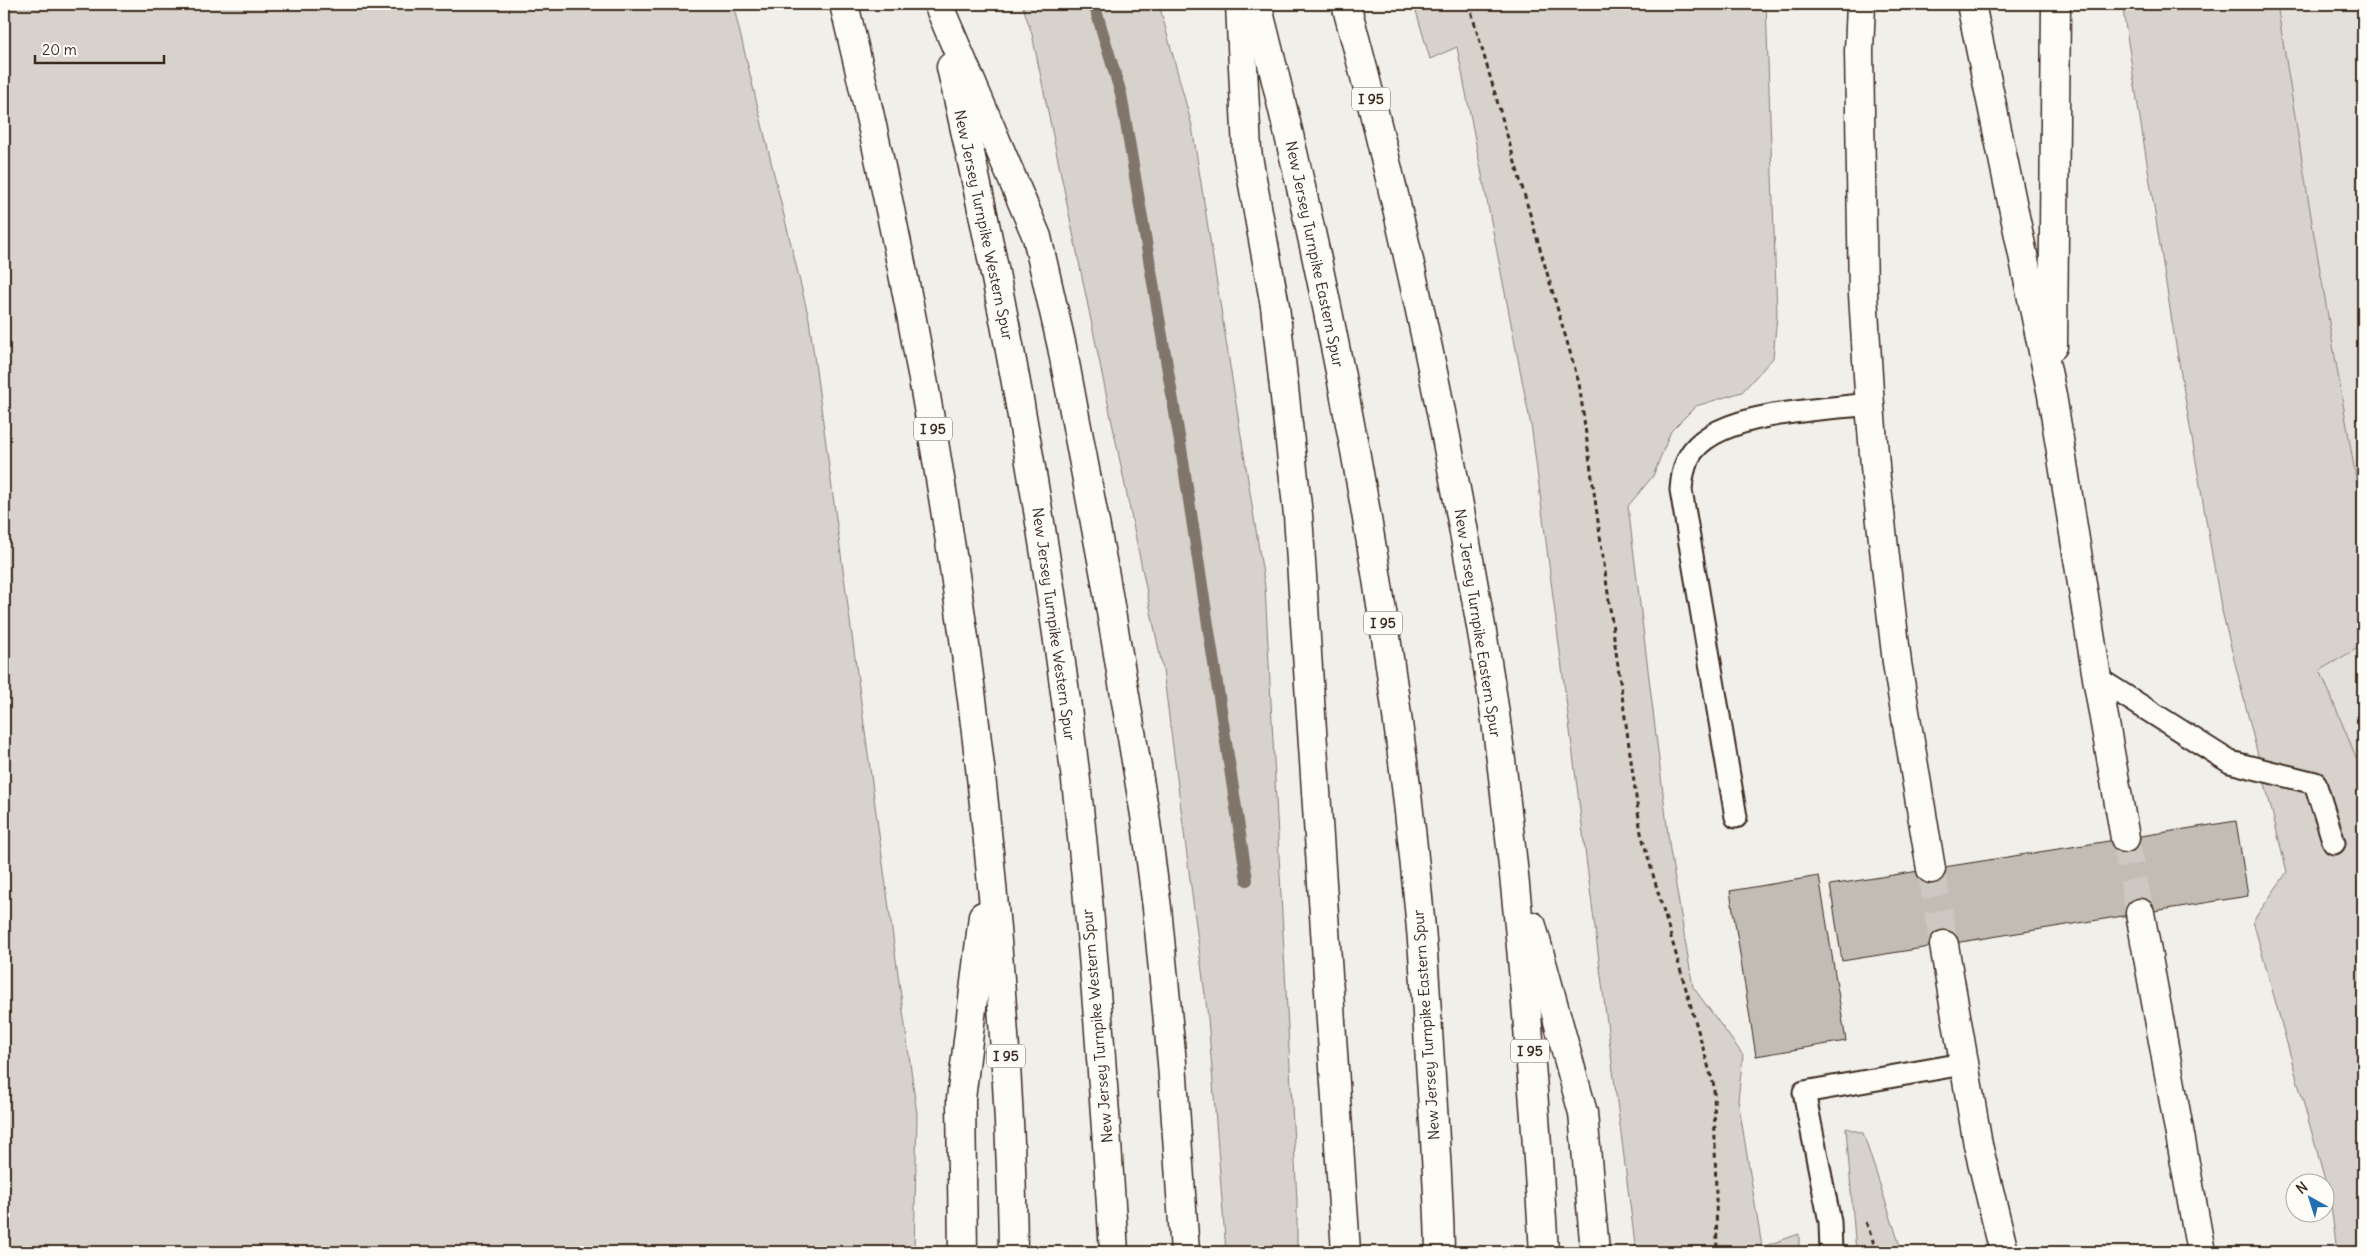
<svg xmlns="http://www.w3.org/2000/svg" width="2367" height="1256" viewBox="0 0 2367 1256" font-family="Delius,sans-serif">
<style>
.built{fill:#e3e0da}
.green{fill:#d7d2cc;stroke:#897e75}
.lines{fill:none;stroke-linecap:round;stroke-linejoin:round}
.stream{stroke:#80746b;stroke-width:12}
.building{fill:#c1bcb4;stroke:#3b2a1e}
.motorway-tunnel{stroke:#cdc8c1;stroke-width:28;stroke-dasharray:28 14;stroke-linecap:butt}
.service-casing{stroke:#3b2a1e;stroke-width:25}
.motorway-casing{stroke:#3b2a1e;stroke-width:31}
.path{stroke:#3b2a1e;stroke-width:3;stroke-dasharray:5 4;stroke-linecap:butt}
.service{stroke:#fdfcf7;stroke-width:21}
.motorway{stroke:#fdfcf7;stroke-width:28}
.labels{text-anchor:middle;dominant-baseline:central;stroke-width:4;stroke-linejoin:round;paint-order:stroke}
.shield{fill:#fdfcf7;stroke:#75695f;stroke-width:1}
.shield-label{font-size:14px;font-weight:bold;fill:#3b2a1e}
.street-label{font-size:15px;fill:#3b2a1e;stroke:#fdfcf7}
</style>
<rect width="100%" height="100%" fill="#f1efea"/>
<filter id="ink" filterUnits="userSpaceOnUse"><feTurbulence type="fractalNoise" baseFrequency=".02" numOctaves="2"/><feDisplacementMap in="SourceGraphic" scale="10" xChannelSelector="R" yChannelSelector="G"/><feConvolveMatrix kernelMatrix="1 2 1 2 8 2 1 2 1" color-interpolation-filters="sRGB"/></filter>
<g filter="url(#ink)">
<g class="built">
<polygon points="2277,4 2363,4 2363,519 2314,235"/>
<polygon points="2363,645 2363,774 2320,670"/>
</g>
<g class="green">
<polygon points="4,4 733,4 809,319 917,1114 914,1252 4,1252"/>
<polygon points="1022,4 1159,4 1192,126 1265,587 1297,1201 1297,1252 1226,1252 1208,1018 1163,670 1032,34"/>
<polygon points="1414,4 1766,4 1777,316 1773,358 1742,392 1696,406 1671,431 1653,476 1628,506 1670,850 1693,987 1743,1055 1738,1100 1762,1247 1799,1234 1799,1252 1636,1252 1532,431 1457,47 1430,59"/>
<polygon points="2122,4 2277,4 2314,235 2363,519 2363,645 2320,670 2363,774 2363,1252 2337,1252 2330,1198 2253,921 2287,872 2221,607 2173,328"/>
<polygon points="1846,1128 1863,1133 1902,1252 1856,1252"/>
</g>
<g class="lines">
<polyline class="stream" points="1094,4 1121,94 1181,448 1247,880"/>
</g>
<g class="building">
<polygon points="2363,734 2363,778 2360,760"/>
<polygon points="2236,821 2248,896 1842,961 1830,885"/>
<polygon points="1819,876 1846,1041 1756,1056 1730,891"/>
</g>
<g class="lines">
<g class="motorway-tunnel">
<polyline points="2125,838 2140,913"/>
<polyline points="1931,869 1944,945"/>
</g>
<g class="service-casing">
<g id="service">
<polyline points="2097,678 2230,762 2315,783 2334,843"/>
<path d="M 1736,817 L 1681,490 C 1682,479 1683,468 1689,457 C 1713,411 1823,410 1870,404"/>
<polyline points="1831,1252 1830,1222 1804,1092 1963,1064"/>
</g>
</g>
<g class="motorway-casing">
<g id="motorway">
<path d="M 844,4 C 917,308 970,617 996,929 C 1005,1037 1012,1144 1013,1252"/>
<polyline points="938,4 1037,237 1062,347 1105,576 1145,815 1157,908 1172,1063 1185,1252"/>
<polyline points="1240,4 1247,151 1275,306 1298,515 1346,1252"/>
<path d="M 1257,4 C 1334,307 1393,617 1421,929 C 1425,973 1427,1018 1430,1062 C 1434,1125 1439,1189 1440,1252"/>
<path d="M 1346,4 C 1390,168 1427,333 1458,500 C 1471,571 1485,642 1495,714 C 1519,892 1533,1072 1544,1252"/>
<polyline points="1861,4 1859,51 1863,294 1869,392 1876,478 1897,663 1931,869"/>
<polyline points="1971,4 2052,395 2097,678 2125,838"/>
<path d="M 951,67 C 1004,300 1047,535 1075,772 C 1093,931 1104,1092 1114,1252"/>
<polyline points="2053,346 2056,4"/>
<polyline points="2140,913 2201,1252"/>
<polyline points="1532,926 1583,1113 1595,1252"/>
<polyline points="1944,945 1978,1145 2004,1252"/>
<polyline points="963,1252 961,1099 983,916"/>
</g>
</g>
<g class="path">
<polyline points="1469,4 1579,383 1641,833 1714,1086 1717,1252"/>
<polyline points="1866,1222 1877,1252"/>
</g>
<use href="#service" class="service"/>
<use href="#motorway" class="motorway"/>
</g>
</g>
<g class="labels">
<g class="shield">
<rect x="1352" y="87.5" width="38" height="23" rx="4"/>
<rect x="914" y="417.5" width="38" height="23" rx="4"/>
<rect x="1364" y="611.5" width="38" height="23" rx="4"/>
<rect x="1511" y="1039.5" width="38" height="23" rx="4"/>
<rect x="987" y="1044.5" width="38" height="23" rx="4"/>
</g>
<g class="shield-label">
<text x="1371" y="99">I 95</text>
<text x="933" y="429">I 95</text>
<text x="1383" y="623">I 95</text>
<text x="1530" y="1051">I 95</text>
<text x="1006" y="1056">I 95</text>
</g>
<g class="street-label">
<text transform="translate(984 225) rotate(78)">New Jersey Turnpike Western Spur</text>
<text transform="translate(1315 254) rotate(78)">New Jersey Turnpike Eastern Spur</text>
<text transform="translate(1478 623) rotate(81)">New Jersey Turnpike Eastern Spur</text>
<text transform="translate(1054 624) rotate(82)">New Jersey Turnpike Western Spur</text>
<text transform="translate(1426 1025) rotate(-94)">New Jersey Turnpike Eastern Spur</text>
<text transform="translate(1097 1026) rotate(-95)">New Jersey Turnpike Western Spur</text>
</g>
</g>
<rect width="2367" height="1256" fill="none" stroke="#fdfcf7" stroke-width="20"/>
<rect x="10" y="10" width="2347" height="1236" fill="none" stroke="#3b2a1e" stroke-width="2" filter="url(#ink)"/>
<g transform="translate(2310 1198) rotate(321)"><circle r="24" fill="#fdfcf7" stroke="#afa8a0"/>
<path d="M0-4L9 19L0 12L-9 19Z" fill="#1f6fb2"/>
<text y="-8" font-size="14" font-weight="bold" text-anchor="middle" fill="#3b2a1e">N</text>
</g>
<path d="M35 55v8h129v-8" fill="none" stroke="#3b2a1e" stroke-width="2.5"/>
<text x="42" y="55" font-size="15" fill="#3b2a1e" stroke="#fdfcf7" stroke-width="4" paint-order="stroke">20 m</text>
</svg>
